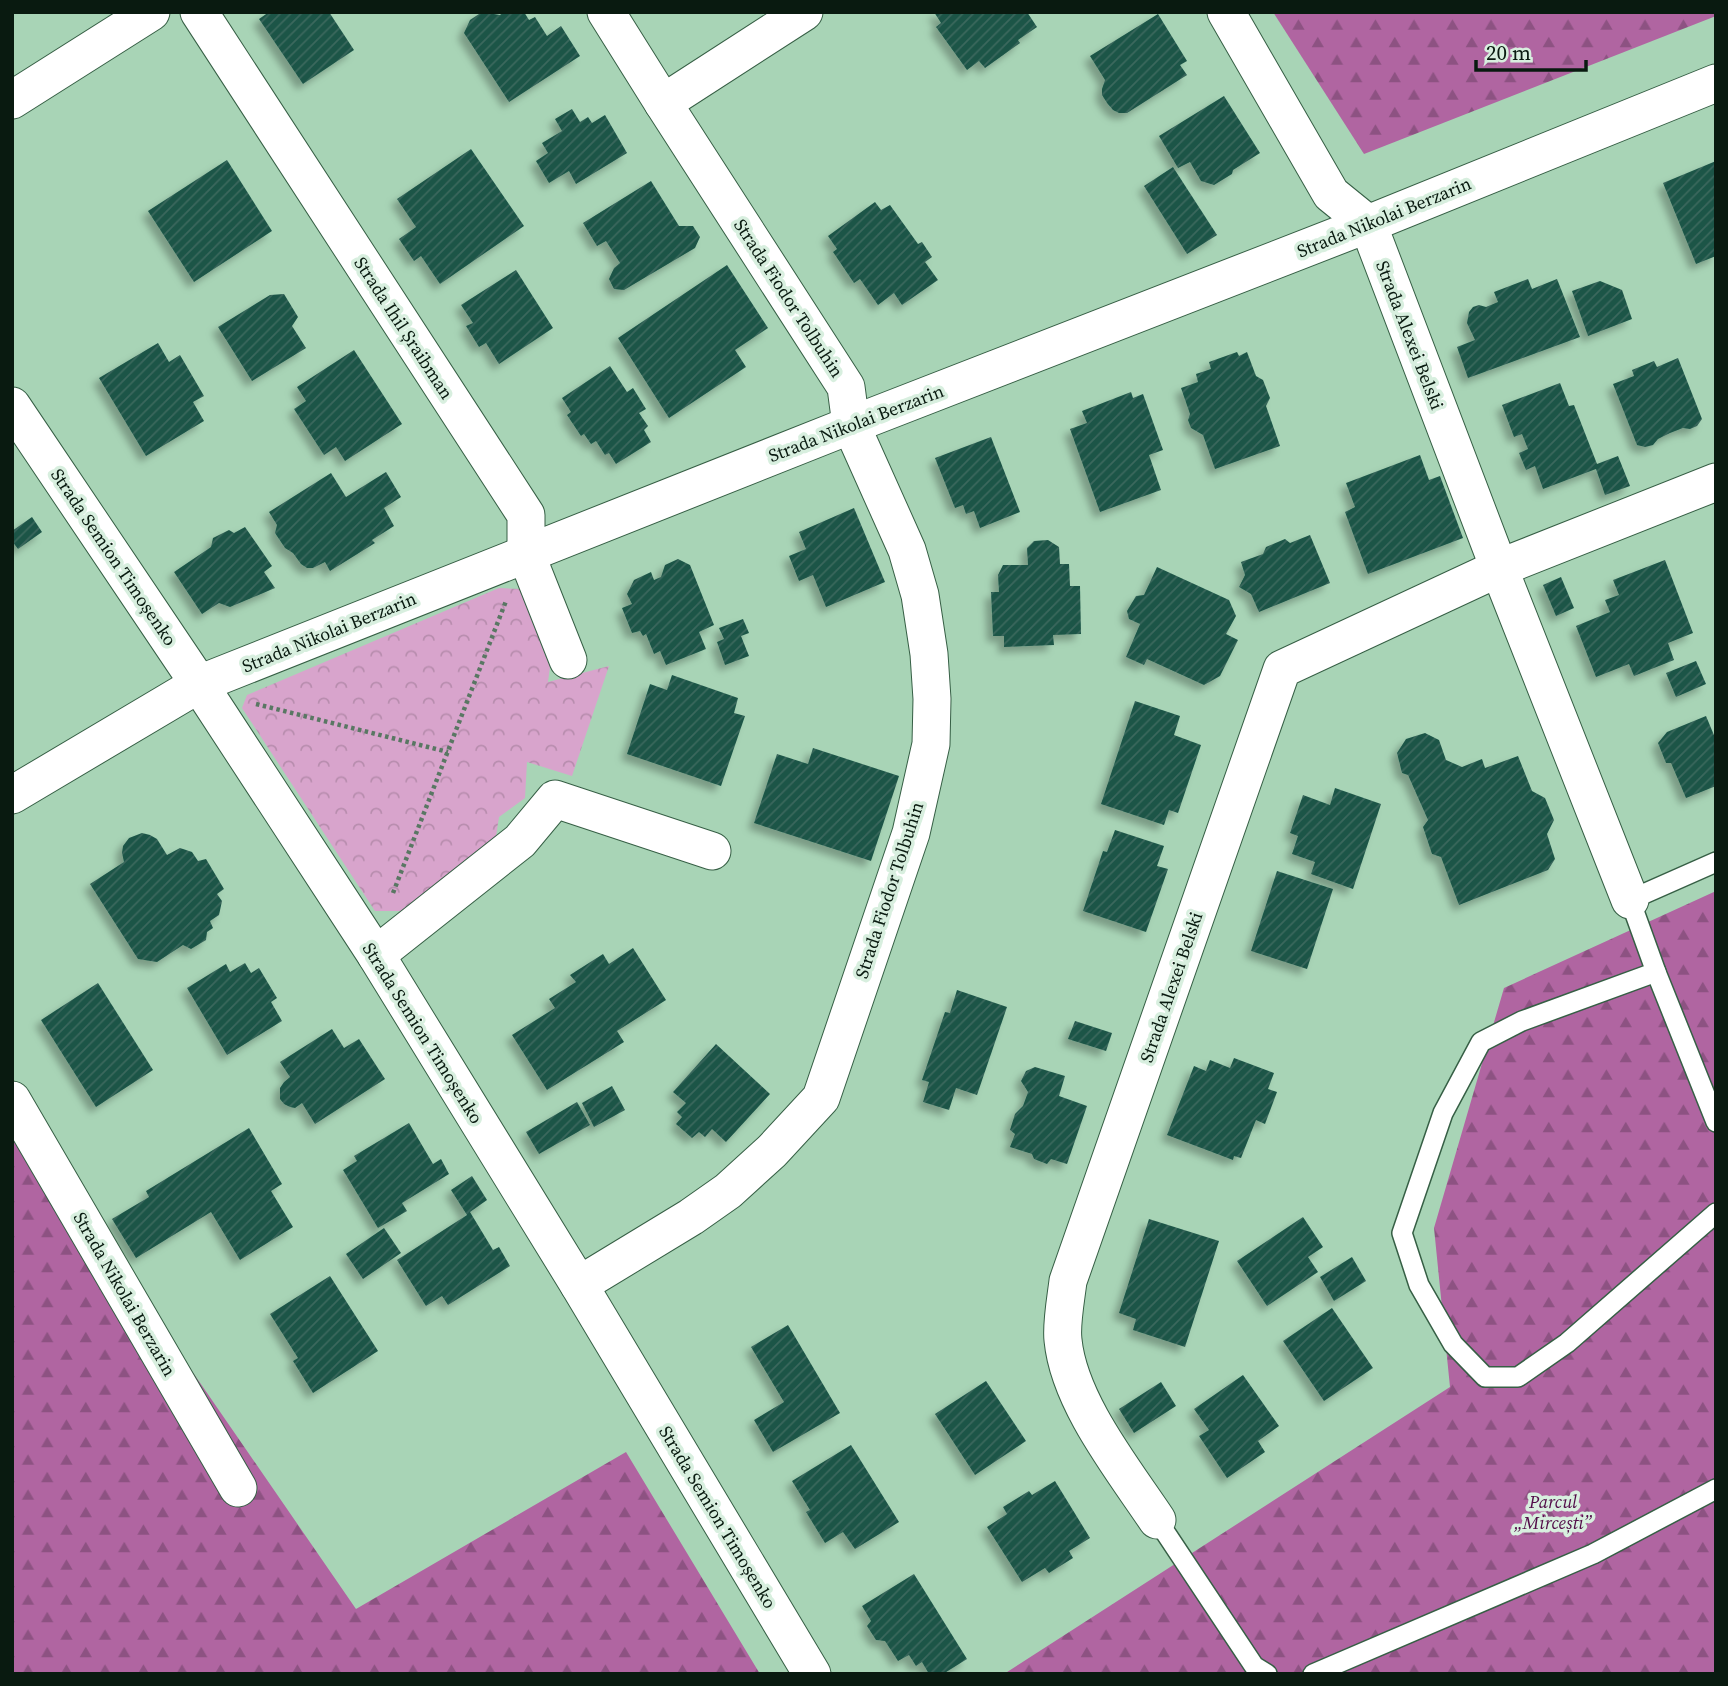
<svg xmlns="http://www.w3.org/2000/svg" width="1728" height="1686" viewBox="0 0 1728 1686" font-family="'Source Serif 4',serif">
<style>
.forest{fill:url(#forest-firs)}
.park{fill:url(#park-crowns)}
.building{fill:url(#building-hatch);filter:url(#shadow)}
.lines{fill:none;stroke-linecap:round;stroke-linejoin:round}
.service-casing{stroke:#365f45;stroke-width:22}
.minor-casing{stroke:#365f45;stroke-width:39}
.path{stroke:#597763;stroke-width:4.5;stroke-dasharray:3.5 3.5;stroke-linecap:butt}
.service{stroke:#fff;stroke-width:19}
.minor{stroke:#fff;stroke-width:37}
.labels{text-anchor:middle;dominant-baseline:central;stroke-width:7;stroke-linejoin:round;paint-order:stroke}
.street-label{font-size:18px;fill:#091a10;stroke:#d8efdf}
.park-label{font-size:18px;font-style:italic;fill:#520b48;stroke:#d8efdf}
</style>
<defs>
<pattern id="forest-firs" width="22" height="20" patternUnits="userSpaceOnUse" patternTransform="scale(1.75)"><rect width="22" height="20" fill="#b065a1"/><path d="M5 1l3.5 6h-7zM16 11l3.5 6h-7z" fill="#8d5282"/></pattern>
<pattern id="park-crowns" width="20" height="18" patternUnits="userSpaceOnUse" patternTransform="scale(1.75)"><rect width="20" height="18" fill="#d8a4cc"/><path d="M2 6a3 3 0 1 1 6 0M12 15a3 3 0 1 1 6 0" fill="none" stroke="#b88dae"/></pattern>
<pattern id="building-hatch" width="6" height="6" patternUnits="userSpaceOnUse" patternTransform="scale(1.75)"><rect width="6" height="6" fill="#1c5447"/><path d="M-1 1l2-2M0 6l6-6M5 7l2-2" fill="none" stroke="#3b685d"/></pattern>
<filter id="shadow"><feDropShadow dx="-6" dy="6" stdDeviation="3.5" flood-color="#0004"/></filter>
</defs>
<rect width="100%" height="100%" fill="#a8d4b6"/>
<g class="forest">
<polygon points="1273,12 1716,12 1716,16 1364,154"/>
<polygon points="1716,891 1716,1674 1004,1674 1450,1387 1434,1228 1504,988"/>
<polygon points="12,1110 356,1609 626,1452 760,1674 12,1674"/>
</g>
<polygon class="park" points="499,588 520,589 550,667 548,682 609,666 572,776 527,762 525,798 499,817 495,843 409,911 375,911 242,708 247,695"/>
<g class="building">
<polygon points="269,12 329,12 354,50 303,84 259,19"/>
<polygon points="482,12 500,15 503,12 524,12 529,20 535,17 547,36 561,26 580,56 509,102 464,33 470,20"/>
<polygon points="934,12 1027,12 1037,27 1018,40 1020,43 985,68 979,61 967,70 936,27 941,23"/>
<polygon points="1158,14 1187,61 1180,65 1187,75 1127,113 1119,113 1113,110 1107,103 1102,95 1102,89 1105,80 1090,56"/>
<polygon points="1224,96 1260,153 1233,170 1232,174 1214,185 1201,181 1190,162 1178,168 1159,136"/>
<polygon points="572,109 580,122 588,117 592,123 605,115 627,153 576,184 569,171 549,183 536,161 548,153 542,143 562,131 555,119"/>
<polygon points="471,149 524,226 440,284 421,256 414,261 399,239 416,227 397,199"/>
<polygon points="227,160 272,231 194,282 148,211"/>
<polygon points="1716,161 1716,256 1696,264 1663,183"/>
<polygon points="1173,167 1217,235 1187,254 1144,186"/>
<polygon points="651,181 679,226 693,226 700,237 695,248 624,290 614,289 609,279 614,268 620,263 606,241 597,246 583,223"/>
<polygon points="875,202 881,210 890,205 918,244 922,242 932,257 925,262 938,280 902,305 894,293 878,305 860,279 854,283 833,252 837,249 828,236"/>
<polygon points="727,265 768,328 735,350 746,367 669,418 618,338"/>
<polygon points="516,270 553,328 499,364 486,343 479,347 466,326 473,323 461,305"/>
<polygon points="1528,279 1532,289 1557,279 1580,337 1468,378 1457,347 1475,340 1467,323 1469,312 1473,307 1479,305 1486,307 1498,302 1494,292"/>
<polygon points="1600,281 1622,290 1632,319 1588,336 1572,291"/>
<polygon points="284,294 298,317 292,326 306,348 252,381 218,327 270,295"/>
<polygon points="158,343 169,362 180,355 204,396 193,402 204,421 146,456 99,378"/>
<polygon points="354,350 402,424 345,461 336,447 324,455 294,409 306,401 297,387"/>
<polygon points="1237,352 1239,356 1247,352 1256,376 1263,380 1270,398 1266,406 1280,446 1215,469 1203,435 1191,428 1188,420 1190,414 1181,388 1198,382 1196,374 1211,369 1209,362"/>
<polygon points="1678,358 1702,419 1697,426 1690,429 1683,428 1670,433 1658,439 1653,445 1645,447 1637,445 1613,384 1634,376 1632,370 1654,361 1657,367"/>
<polygon points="610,366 627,392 633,388 646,409 639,413 648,426 644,430 651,442 616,464 609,453 605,455 596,441 591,444 584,434 581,436 567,415 571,412 562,398"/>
<polygon points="1560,383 1569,406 1574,405 1597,464 1618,456 1630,486 1605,495 1596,469 1543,489 1535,466 1526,470 1519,453 1528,449 1522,434 1514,437 1502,405"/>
<polygon points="1131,392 1133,398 1143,394 1163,450 1149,455 1161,490 1100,512 1070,429 1087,423 1082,411"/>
<polygon points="991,437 1020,512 980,528 974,511 966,514 963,505 955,508 935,458"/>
<polygon points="1420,455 1429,480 1440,476 1463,538 1368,574 1345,512 1355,507 1346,483"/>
<polygon points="386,472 401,497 384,508 394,526 372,540 375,543 330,571 325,562 313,568 307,568 301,564 293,553 285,548 275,533 277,525 269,512 331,473 346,497"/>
<polygon points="854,508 885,582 826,607 813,575 799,581 789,556 806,549 799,532"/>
<polygon points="32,517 42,532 18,549 12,541 12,531"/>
<polygon points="245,527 272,566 264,572 275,588 230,607 219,603 202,614 174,572 211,547 213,538 229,530 234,533"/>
<polygon points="1310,535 1330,583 1259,612 1251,594 1239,587 1245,575 1241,562 1263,554 1266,547 1285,539 1290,543"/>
<polygon points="1048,540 1059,547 1060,564 1069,564 1070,586 1080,586 1081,634 1053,635 1054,645 1004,647 1004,636 993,636 991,592 999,592 998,575 1003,565 1028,565 1027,548 1034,541"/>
<polygon points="678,559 690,565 714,625 699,632 706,649 666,665 660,651 654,654 646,634 643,636 640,631 632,633 622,608 632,604 627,594 634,580 651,572 654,580 661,577 665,565"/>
<polygon points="1665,560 1693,633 1668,643 1674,660 1634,676 1629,664 1596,677 1576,626 1610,612 1605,600 1619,595 1613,580"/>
<polygon points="1157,567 1229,600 1236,616 1226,634 1238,640 1220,676 1204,685 1147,659 1144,665 1126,657 1140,624 1129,619 1127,611 1136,596 1144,595"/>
<polygon points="1561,577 1574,608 1556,616 1543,585"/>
<polygon points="743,619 749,633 741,636 749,656 725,665 717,642 724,639 719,628"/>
<polygon points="1696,661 1706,684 1676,697 1666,673"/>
<polygon points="672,675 738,698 734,713 745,716 721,786 627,754 650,684 667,690"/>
<polygon points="1135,701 1180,716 1174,735 1201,745 1178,813 1169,810 1164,825 1101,804"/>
<polygon points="1706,716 1716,740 1716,786 1686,798 1671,763 1666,763 1658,743 1667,732"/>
<polygon points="1425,733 1439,740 1446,760 1462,767 1482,759 1485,768 1518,756 1532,791 1545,798 1554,820 1547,834 1555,859 1548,870 1459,905 1441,857 1432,854 1423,827 1428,820 1408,775 1402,773 1397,753 1406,739"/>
<polygon points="813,748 899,776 871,861 754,823 777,754 808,764"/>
<polygon points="1335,788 1381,804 1353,889 1311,874 1315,862 1292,854 1298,836 1290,833 1303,795 1330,805"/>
<polygon points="1115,830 1164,846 1157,866 1168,869 1146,932 1083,911 1103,851 1107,852"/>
<polygon points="142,833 150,835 157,839 167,855 180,848 192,852 198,861 206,859 224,889 217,894 222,901 219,915 210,921 213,928 207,932 206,940 191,949 183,945 157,962 138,959 90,884 124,862 122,853 123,846 129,838"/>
<polygon points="1277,871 1333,889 1307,969 1251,951"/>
<polygon points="633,948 666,1000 617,1031 624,1042 547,1090 512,1035 555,1008 549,999 576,982 570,975 603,954 609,964"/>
<polygon points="245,963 251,973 259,968 277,998 271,1002 282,1021 227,1055 187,988 226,964 230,972"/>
<polygon points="98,983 153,1070 96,1107 41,1020"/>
<polygon points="957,990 1007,1007 977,1095 956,1088 949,1110 923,1102 929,1082 922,1080 945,1012 950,1013"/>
<polygon points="1075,1021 1112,1033 1106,1051 1068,1039"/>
<polygon points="332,1029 344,1048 359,1039 385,1079 315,1124 302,1103 295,1108 290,1107 284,1104 280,1099 280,1088 284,1082 290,1077 280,1062"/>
<polygon points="716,1044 770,1094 726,1142 712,1129 705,1137 699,1132 692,1138 676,1124 682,1117 677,1112 686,1103 673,1092"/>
<polygon points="1234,1058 1274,1073 1268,1089 1277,1092 1265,1124 1256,1120 1241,1158 1234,1156 1233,1160 1167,1135 1194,1066 1206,1071 1210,1060 1230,1068"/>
<polygon points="1035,1067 1065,1076 1059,1096 1087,1106 1067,1164 1051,1159 1047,1164 1034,1159 1032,1154 1010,1147 1015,1134 1010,1130 1015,1114 1023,1106 1028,1092 1021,1081 1026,1071"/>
<polygon points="612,1086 625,1110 594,1127 582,1103"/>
<polygon points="577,1102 590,1125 539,1154 526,1132"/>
<polygon points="409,1123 433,1164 441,1159 449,1174 402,1203 407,1211 378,1228 343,1170 357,1161 354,1156"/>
<polygon points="249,1128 282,1184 271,1191 293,1227 240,1260 211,1212 136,1258 112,1219 149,1197 146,1191"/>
<polygon points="472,1176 487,1200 470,1212 493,1250 499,1247 510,1266 448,1305 442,1296 426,1306 397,1260 467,1215 451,1190"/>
<polygon points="1303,1217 1323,1247 1308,1257 1318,1272 1267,1306 1237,1261"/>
<polygon points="1149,1219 1219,1241 1185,1347 1133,1330 1136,1319 1119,1313"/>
<polygon points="384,1228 401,1253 363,1279 346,1254"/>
<polygon points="1352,1257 1366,1281 1334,1301 1320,1277"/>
<polygon points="330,1276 378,1351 313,1393 293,1361 298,1358 270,1314"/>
<polygon points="1332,1308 1373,1368 1324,1401 1283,1341"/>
<polygon points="788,1325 840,1413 773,1452 754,1420 784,1402 751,1347"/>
<polygon points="1243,1375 1279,1426 1258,1441 1265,1452 1227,1478 1199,1436 1209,1430 1194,1409"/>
<polygon points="986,1381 1026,1441 975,1475 935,1414"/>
<polygon points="1161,1382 1176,1406 1134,1433 1119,1409"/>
<polygon points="851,1445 899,1522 855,1549 843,1532 825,1543 806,1512 810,1510 792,1481"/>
<polygon points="1055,1481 1090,1538 1069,1551 1073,1558 1049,1573 1045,1568 1022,1582 987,1527 1007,1514 1003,1507 1029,1491 1032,1495"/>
<polygon points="914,1574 967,1659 943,1674 929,1674 922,1662 916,1666 909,1655 898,1661 885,1641 876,1640 867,1626 871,1621 862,1606"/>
</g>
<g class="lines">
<g class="service-casing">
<g id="service">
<polyline points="1716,862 1630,900 1656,972 1716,1122"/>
<polyline points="1656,972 1522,1021 1481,1042 1443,1113 1402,1233 1419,1285 1453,1344 1485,1377 1518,1377 1567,1343 1716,1213"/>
<polyline points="1157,1520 1254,1666 1267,1674"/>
<polyline points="1313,1674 1593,1554 1716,1489"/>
</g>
</g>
<g class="minor-casing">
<g id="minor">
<polyline points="199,12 526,515 526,554 568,660"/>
<polyline points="1226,12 1331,194 1368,224 1499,568 1630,900"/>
<polyline points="12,100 151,12"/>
<polyline points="663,103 804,12"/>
<polyline points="12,406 199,684 376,955 579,1285 812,1674"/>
<polyline points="12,795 199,684 851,425 1368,224 1716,83"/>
<polyline points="376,955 520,841 555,799 712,851"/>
<polyline points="12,1100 238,1488"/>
<polyline points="579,1285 691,1217 728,1191 772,1151 821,1098 911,833 931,744 932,699 929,654 920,595 907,550 851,425 846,387 663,103 606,12"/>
<path d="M 1157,1520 C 1123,1469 1069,1402 1063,1340 C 1061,1324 1066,1298 1068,1281 L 1282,669 L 1499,568 L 1716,482"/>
</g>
</g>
<g class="path">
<polyline points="256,704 448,752"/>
<polyline points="393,893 506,601"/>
</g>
<use href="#service" class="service"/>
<use href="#minor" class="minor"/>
</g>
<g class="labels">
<g class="street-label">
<text transform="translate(1384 217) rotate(-22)">Strada Nikolai Berzarin</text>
<text transform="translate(789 298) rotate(57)">Strada Fiodor Tolbuhin</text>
<text transform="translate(404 328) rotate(57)">Strada Ihil Șraibman</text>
<text transform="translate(1410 335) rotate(69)">Strada Alexei Belski</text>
<text transform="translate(856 423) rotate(-21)">Strada Nikolai Berzarin</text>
<text transform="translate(114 557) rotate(56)">Strada Semion Timoșenko</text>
<text transform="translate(329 632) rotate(-22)">Strada Nikolai Berzarin</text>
<text transform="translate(889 890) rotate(-72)">Strada Fiodor Tolbuhin</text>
<text transform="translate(1171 987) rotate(-71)">Strada Alexei Belski</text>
<text transform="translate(423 1033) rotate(58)">Strada Semion Timoșenko</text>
<text transform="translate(125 1294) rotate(60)">Strada Nikolai Berzarin</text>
<text transform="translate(718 1517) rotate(59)">Strada Semion Timoșenko</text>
</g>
<g class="park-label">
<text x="1553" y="1501">Parcul<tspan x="1553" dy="21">„Mircești”</tspan></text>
</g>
</g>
<rect width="1728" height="1686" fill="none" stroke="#091a10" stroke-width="28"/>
<path d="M1476 60v10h110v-10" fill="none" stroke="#091a10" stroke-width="3.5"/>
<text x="1486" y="60" font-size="21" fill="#091a10" stroke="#d8efdf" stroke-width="5" paint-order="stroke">20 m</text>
</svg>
